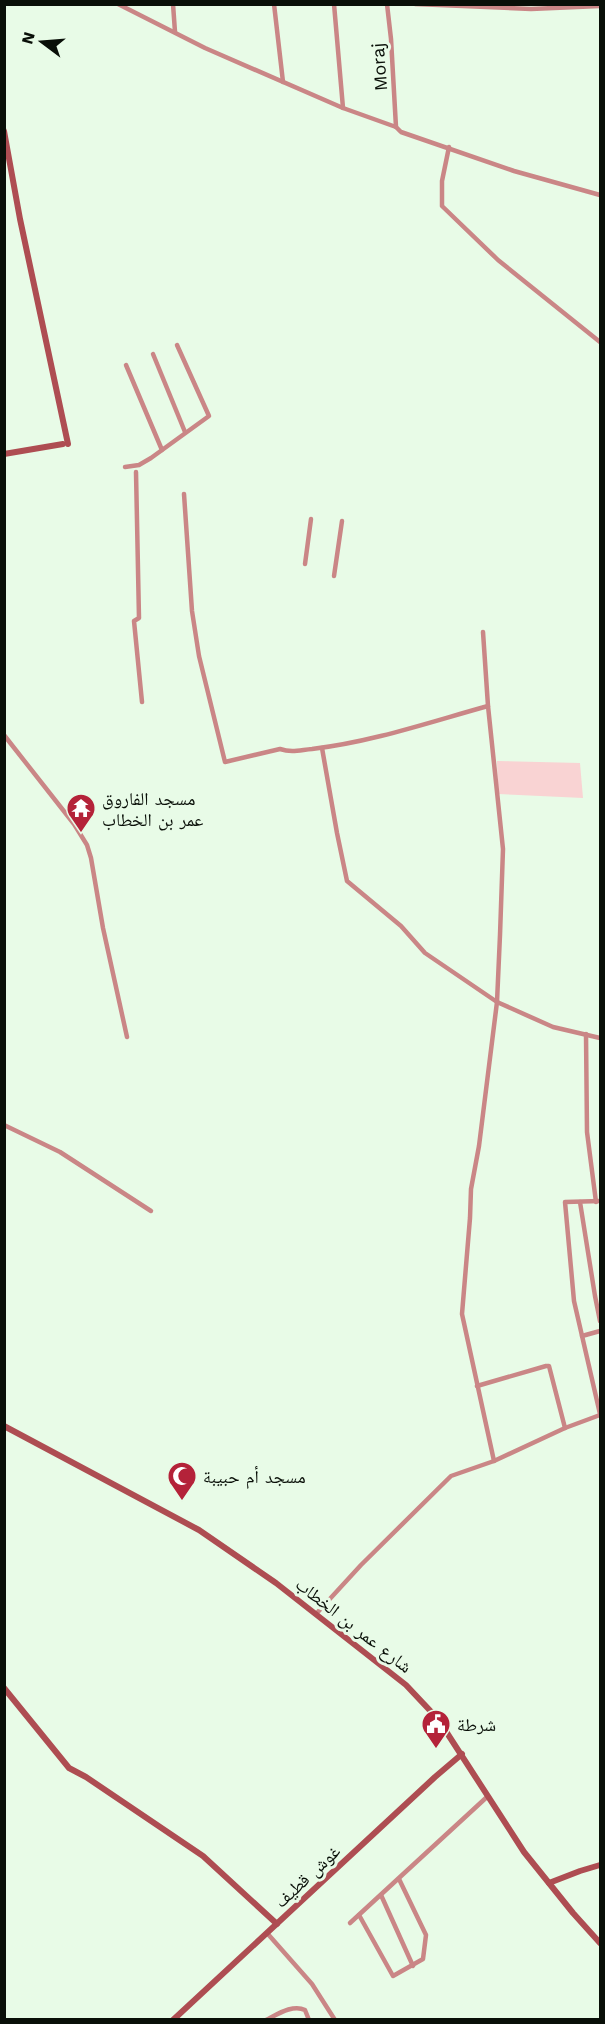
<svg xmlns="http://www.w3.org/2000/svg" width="605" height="2024" viewBox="0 0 605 2024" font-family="'Work Sans','Noto Naskh Arabic',sans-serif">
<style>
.green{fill:#f9d3d3}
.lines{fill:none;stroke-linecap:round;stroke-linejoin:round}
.street{stroke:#ca8686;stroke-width:4.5}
.secondary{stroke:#ae4d52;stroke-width:6}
.labels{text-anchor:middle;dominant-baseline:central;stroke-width:6;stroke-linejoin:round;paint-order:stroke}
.street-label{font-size:18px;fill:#090f08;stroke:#e8fbe7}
.poi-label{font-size:18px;fill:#090f08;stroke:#e8fbe7;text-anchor:start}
</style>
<rect width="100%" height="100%" fill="#e8fbe7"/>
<polygon class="green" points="497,761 580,763 583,798 498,794"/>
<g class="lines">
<g class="street">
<polyline points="118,4 205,48 343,108 396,127 401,132 514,171 600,195"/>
<polyline points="173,4 175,32"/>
<polyline points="274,4 283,82"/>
<polyline points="334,4 343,108"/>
<polyline points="387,4 391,39 396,127"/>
<polyline points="415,4 531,9 600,6"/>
<polyline points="449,147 442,181 442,206 498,260 600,342"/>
<polyline points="153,354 185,432"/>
<polyline points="126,365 162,450"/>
<polyline points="125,467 139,465 151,458 209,416 177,345"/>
<polyline points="136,472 139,618 134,621 142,702"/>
<path d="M 184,494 L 192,611 L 199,656 L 225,762 L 280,749 C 292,753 300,750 312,749 C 372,742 430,722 488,706"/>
<polyline points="305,564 311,519"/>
<polyline points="334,576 342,521"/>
<polyline points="483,632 488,706 503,849 500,935 497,1002 479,1146 471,1189 470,1218 462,1314 494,1461"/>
<polyline points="4,735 74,824 87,845 91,858 103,928 127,1037"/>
<polyline points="322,748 337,833 347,881 401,926 425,953 497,1002 553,1027 600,1038"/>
<polyline points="586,1034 587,1132 596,1202"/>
<polyline points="4,1125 60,1152 151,1211"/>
<polyline points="600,1201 565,1202 574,1301 600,1414"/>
<polyline points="580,1202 595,1296 600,1321"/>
<polyline points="582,1336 600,1331"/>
<polyline points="477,1386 546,1366 549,1366 565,1428"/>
<polyline points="316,1614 361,1565 451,1476 494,1461 565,1428 600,1415"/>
<polyline points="381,1895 413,1966"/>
<polyline points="359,1915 393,1976 423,1959 426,1935 399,1879"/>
<polyline points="350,1923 488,1796"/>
<polyline points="267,1933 312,1984 335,2020"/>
<path d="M 266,2020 C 278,2014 293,2004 305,2010 L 309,2020"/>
</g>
<g class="secondary">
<polyline points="4,131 20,219 68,444"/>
<polyline points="4,454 63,444"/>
<polyline points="4,1426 199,1530 276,1583 406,1685 438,1719 524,1852 573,1913 600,1943"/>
<polyline points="4,1688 69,1768 86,1777 203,1856 277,1924"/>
<polyline points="549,1883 580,1871 600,1865"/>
<polyline points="173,2020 435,1777 462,1754"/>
</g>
</g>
<defs>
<g id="temple-pin" transform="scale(1.5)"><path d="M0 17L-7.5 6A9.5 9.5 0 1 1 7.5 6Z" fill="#b42239" stroke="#e8fbe7"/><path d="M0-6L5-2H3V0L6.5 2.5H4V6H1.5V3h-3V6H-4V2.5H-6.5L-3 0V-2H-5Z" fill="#fff"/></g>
<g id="mosque-pin" transform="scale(1.5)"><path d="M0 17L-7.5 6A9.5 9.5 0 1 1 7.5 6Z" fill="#b42239" stroke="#e8fbe7"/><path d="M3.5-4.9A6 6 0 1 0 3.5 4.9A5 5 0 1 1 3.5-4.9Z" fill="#fff"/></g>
<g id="civic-pin" transform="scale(1.5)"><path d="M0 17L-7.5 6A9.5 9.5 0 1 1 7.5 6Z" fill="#b42239" stroke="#e8fbe7"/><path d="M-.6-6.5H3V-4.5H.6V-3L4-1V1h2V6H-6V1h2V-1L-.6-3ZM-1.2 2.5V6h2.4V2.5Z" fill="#fff"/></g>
</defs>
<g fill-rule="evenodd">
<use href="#temple-pin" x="81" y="808"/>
<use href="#mosque-pin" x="182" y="1476"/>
<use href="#civic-pin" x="436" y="1724"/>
</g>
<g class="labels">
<g class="street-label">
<text transform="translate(379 67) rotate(-94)">Moraj</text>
<text transform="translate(354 1625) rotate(38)">شارع عمر بن الخطاب</text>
<text transform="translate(307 1876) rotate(-43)">غوش قطيف</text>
</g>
<g class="poi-label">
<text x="102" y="798">مسجد الفاروق<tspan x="102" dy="21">عمر بن الخطاب</tspan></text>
<text x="203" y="1476">مسجد أم حبيبة</text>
<text x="457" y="1724">شرطة</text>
</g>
</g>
<rect width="605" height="2024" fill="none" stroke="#090f08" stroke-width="12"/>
<g transform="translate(42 42) rotate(286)" stroke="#e8fbe7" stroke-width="4.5" paint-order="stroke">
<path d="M0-4.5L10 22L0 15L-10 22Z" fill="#090f08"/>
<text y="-9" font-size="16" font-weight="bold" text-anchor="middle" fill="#090f08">N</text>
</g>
</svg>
